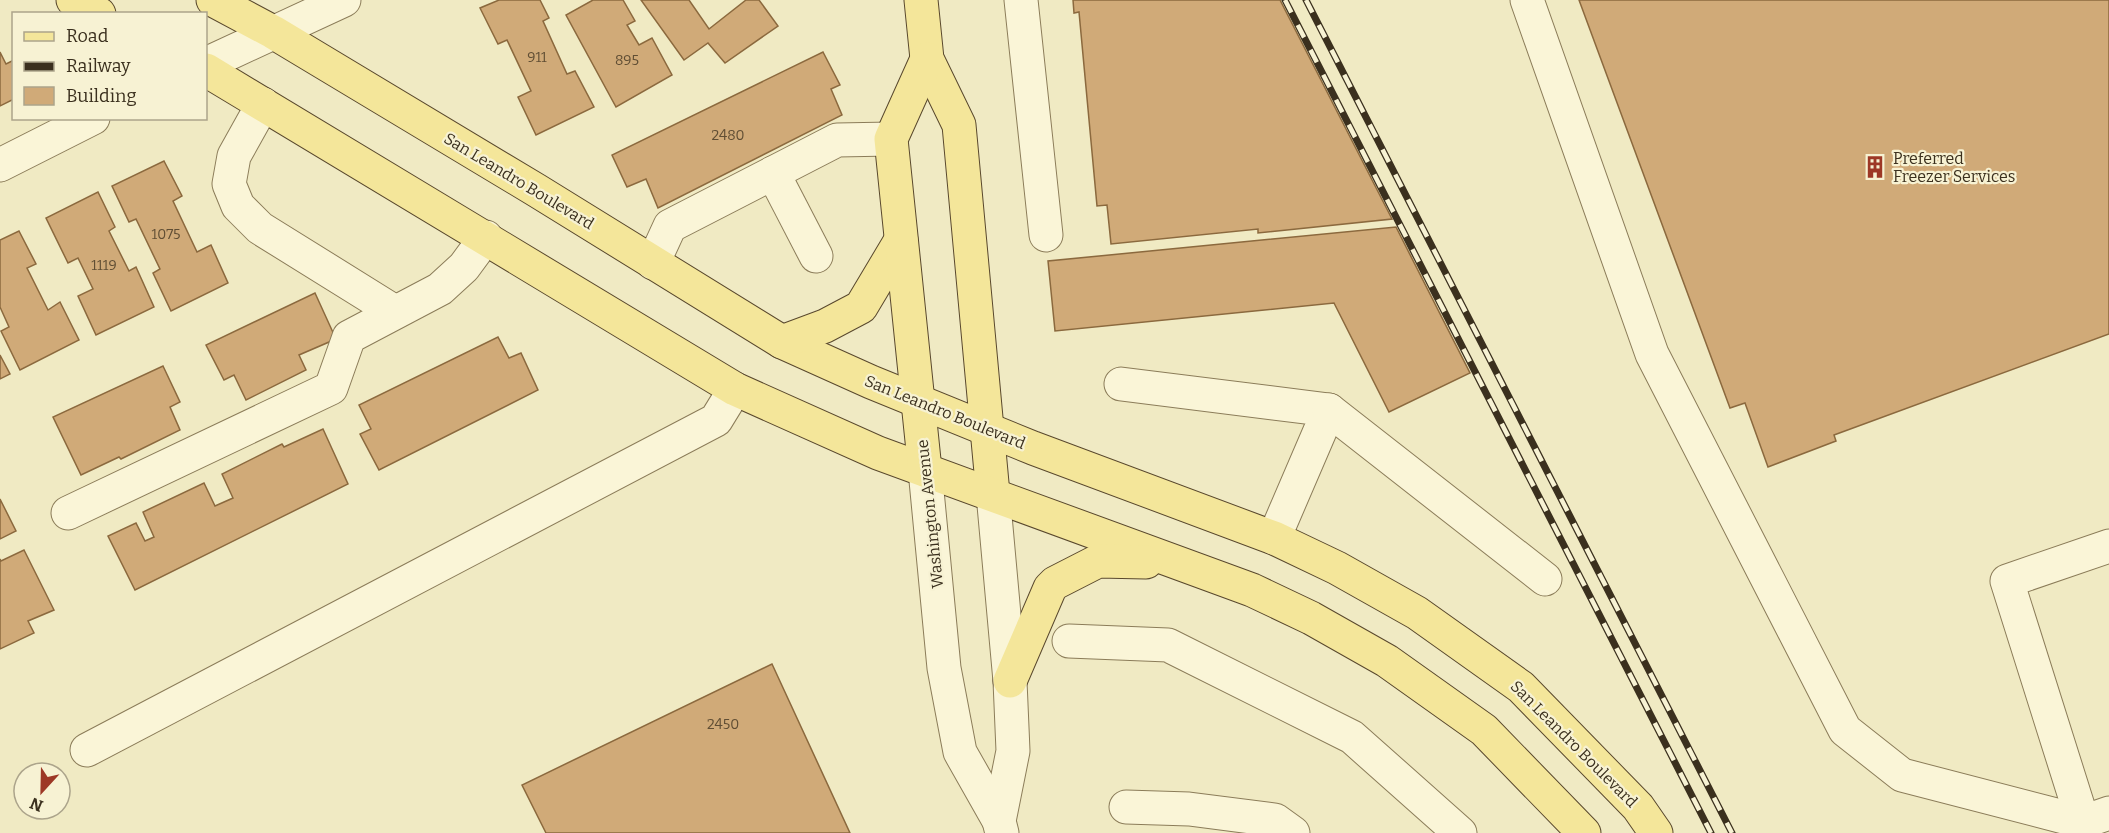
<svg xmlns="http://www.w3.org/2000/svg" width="2109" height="833" viewBox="0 0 2109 833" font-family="Bitter,serif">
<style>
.building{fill:#d0aa78;stroke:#8b693e;stroke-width:1.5}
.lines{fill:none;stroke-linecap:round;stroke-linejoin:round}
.minor-casing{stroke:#8b7c59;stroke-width:35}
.major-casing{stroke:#59482d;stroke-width:35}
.minor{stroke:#faf5d7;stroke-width:33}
.major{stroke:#f4e69a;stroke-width:33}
.rail-casing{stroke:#3b301e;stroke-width:7}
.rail{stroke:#f7f2d3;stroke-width:4.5;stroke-dasharray:14;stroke-linecap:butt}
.labels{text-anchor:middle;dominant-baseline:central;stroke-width:4.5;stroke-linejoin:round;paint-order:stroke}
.number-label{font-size:14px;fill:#604e34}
.poi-label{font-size:16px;fill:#3b301e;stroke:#f7f2d3;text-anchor:start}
.street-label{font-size:16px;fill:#3b301e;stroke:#f7f2d3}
</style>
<rect width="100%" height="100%" fill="#f0eac3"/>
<g class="building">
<polygon points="499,0 540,0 549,18 543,21 567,74 575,71 594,107 536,135 518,97 531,91 507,40 498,44 480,8"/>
<polygon points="593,0 623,0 635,21 627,25 639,45 652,38 672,75 616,107 566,15"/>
<polygon points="641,0 689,0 709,29 746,0 759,0 778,26 725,63 708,43 684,60"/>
<polygon points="1073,0 1280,0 1392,219 1258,233 1258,229 1111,244 1107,205 1097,206 1079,12 1074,13"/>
<polygon points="1579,0 2109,0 2109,334 1834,435 1836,441 1768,467 1745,403 1730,408"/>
<polygon points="0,52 6,64 14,60 14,99 0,106"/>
<polygon points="823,52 840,85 831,89 842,115 658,208 646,179 627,187 612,155"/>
<polygon points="164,161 182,196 173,201 197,252 211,245 228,283 171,311 153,273 160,269 136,219 129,222 112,186"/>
<polygon points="98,192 115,227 109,231 129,271 136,267 154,307 96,335 78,296 93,289 78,258 68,263 46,218"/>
<polygon points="1396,227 1470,373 1389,412 1334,303 1055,331 1048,261"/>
<polygon points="19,231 36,264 27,268 48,310 60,302 79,340 20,370 1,331 9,327 0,307 0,240"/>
<polygon points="315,293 336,339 299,355 306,370 246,400 234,375 224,380 206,345"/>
<polygon points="498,337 509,358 521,353 538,390 379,470 360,434 371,429 359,405"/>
<polygon points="0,355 10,374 0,379"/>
<polygon points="163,366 180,402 170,407 180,430 121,459 119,457 81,475 53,417"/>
<polygon points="323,429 348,484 135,590 108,536 136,523 145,541 154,537 143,512 204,483 215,506 233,498 222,474 282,444 284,447"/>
<polygon points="0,499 16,531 0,539"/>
<polygon points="24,550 54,610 28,621 34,633 0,649 0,559 1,561"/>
<polygon points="772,664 850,833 546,833 522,785"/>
</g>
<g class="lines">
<g class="minor-casing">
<g id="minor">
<polyline points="1021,0 1046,235"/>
<polyline points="1527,0 1652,354 1845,730 1902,775 2083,822 2109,813"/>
<polyline points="206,64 344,0"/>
<polyline points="263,104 234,156 229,184 238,206 260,228 395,312"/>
<polyline points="0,165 93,118"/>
<polyline points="773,173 816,256"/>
<polyline points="653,263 670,226 837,140 891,139"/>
<polyline points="1121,384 1329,410 1274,538"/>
<polyline points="1329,410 1545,579"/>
<polyline points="925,470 944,668 960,752 999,821 1002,833"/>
<polyline points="993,494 1010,681 1013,751 999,821"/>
<polyline points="68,513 331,388 349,337 440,289 464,267 486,237"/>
<polyline points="1069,641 1168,645 1352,737 1460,833"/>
<polyline points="87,750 716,420 735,389"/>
<polyline points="1126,807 1189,809 1275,820 1293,833"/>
<polyline points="2083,833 2083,822 2007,581 2109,546"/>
</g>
</g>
<g class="major-casing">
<g id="major">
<polyline points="73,0 99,14"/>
<polyline points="213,0 273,32 536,190 782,342 871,382 1033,448 1274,538 1337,568 1417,613 1521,687 1638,807 1656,833"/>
<polyline points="921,0 927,59 959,125 993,494"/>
<polyline points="206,70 735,389 878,453 1252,590 1311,618 1387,661 1484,730 1584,833"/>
<polyline points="782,342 825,326 861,307 901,240"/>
<polyline points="925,470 891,139 927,59"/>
<polyline points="1010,681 1050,588 1055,583 1098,561 1146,562"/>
</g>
</g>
<use href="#minor" class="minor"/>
<use href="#major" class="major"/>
<g class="rail-casing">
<g id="rail">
<polyline points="1285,0 1711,833"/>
<polyline points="1306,0 1732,833"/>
</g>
</g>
<use href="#rail" class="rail"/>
</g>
<defs>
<g id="building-bare" transform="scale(1.8)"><path d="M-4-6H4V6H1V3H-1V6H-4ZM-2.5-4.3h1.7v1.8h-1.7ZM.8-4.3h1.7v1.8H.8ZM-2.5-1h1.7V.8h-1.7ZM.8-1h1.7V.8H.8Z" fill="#9d3826" stroke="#f7f2d3" stroke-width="2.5" paint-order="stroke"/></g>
</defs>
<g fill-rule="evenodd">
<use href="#building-bare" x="1875" y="167"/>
</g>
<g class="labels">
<g class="number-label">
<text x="537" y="57">911</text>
<text x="627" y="60">895</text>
<text x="728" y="135">2480</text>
<text x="166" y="234">1075</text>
<text x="104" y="265">1119</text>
<text x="723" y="724">2450</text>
</g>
<g class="poi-label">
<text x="1893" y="158">Preferred<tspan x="1893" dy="18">Freezer Services</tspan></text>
</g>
<g class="street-label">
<text transform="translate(519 181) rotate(31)">San Leandro Boulevard</text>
<text transform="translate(945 412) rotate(22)">San Leandro Boulevard</text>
<text transform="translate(930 514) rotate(-96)">Washington Avenue</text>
<text transform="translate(1574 744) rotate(45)">San Leandro Boulevard</text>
</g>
</g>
<rect x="12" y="12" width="195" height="108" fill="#f7f2d3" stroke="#aca48b" stroke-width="1.5"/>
<rect x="24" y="32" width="30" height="9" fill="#f4e69a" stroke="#aca48b" stroke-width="1.5"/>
<text x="66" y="42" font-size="18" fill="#3b301e">Road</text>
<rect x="24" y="62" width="30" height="9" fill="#3b301e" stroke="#aca48b" stroke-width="1.5"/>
<text x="66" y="72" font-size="18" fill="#3b301e">Railway</text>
<rect x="24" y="87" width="30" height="18" fill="#d0aa78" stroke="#aca48b" stroke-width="1.5"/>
<text x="66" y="102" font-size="18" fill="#3b301e">Building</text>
<g transform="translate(42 791) rotate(202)"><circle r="28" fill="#f7f2d3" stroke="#aca48b" stroke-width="1.5"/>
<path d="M0-4.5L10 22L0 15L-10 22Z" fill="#9d3826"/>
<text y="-9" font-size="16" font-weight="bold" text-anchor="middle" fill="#3b301e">N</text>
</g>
</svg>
